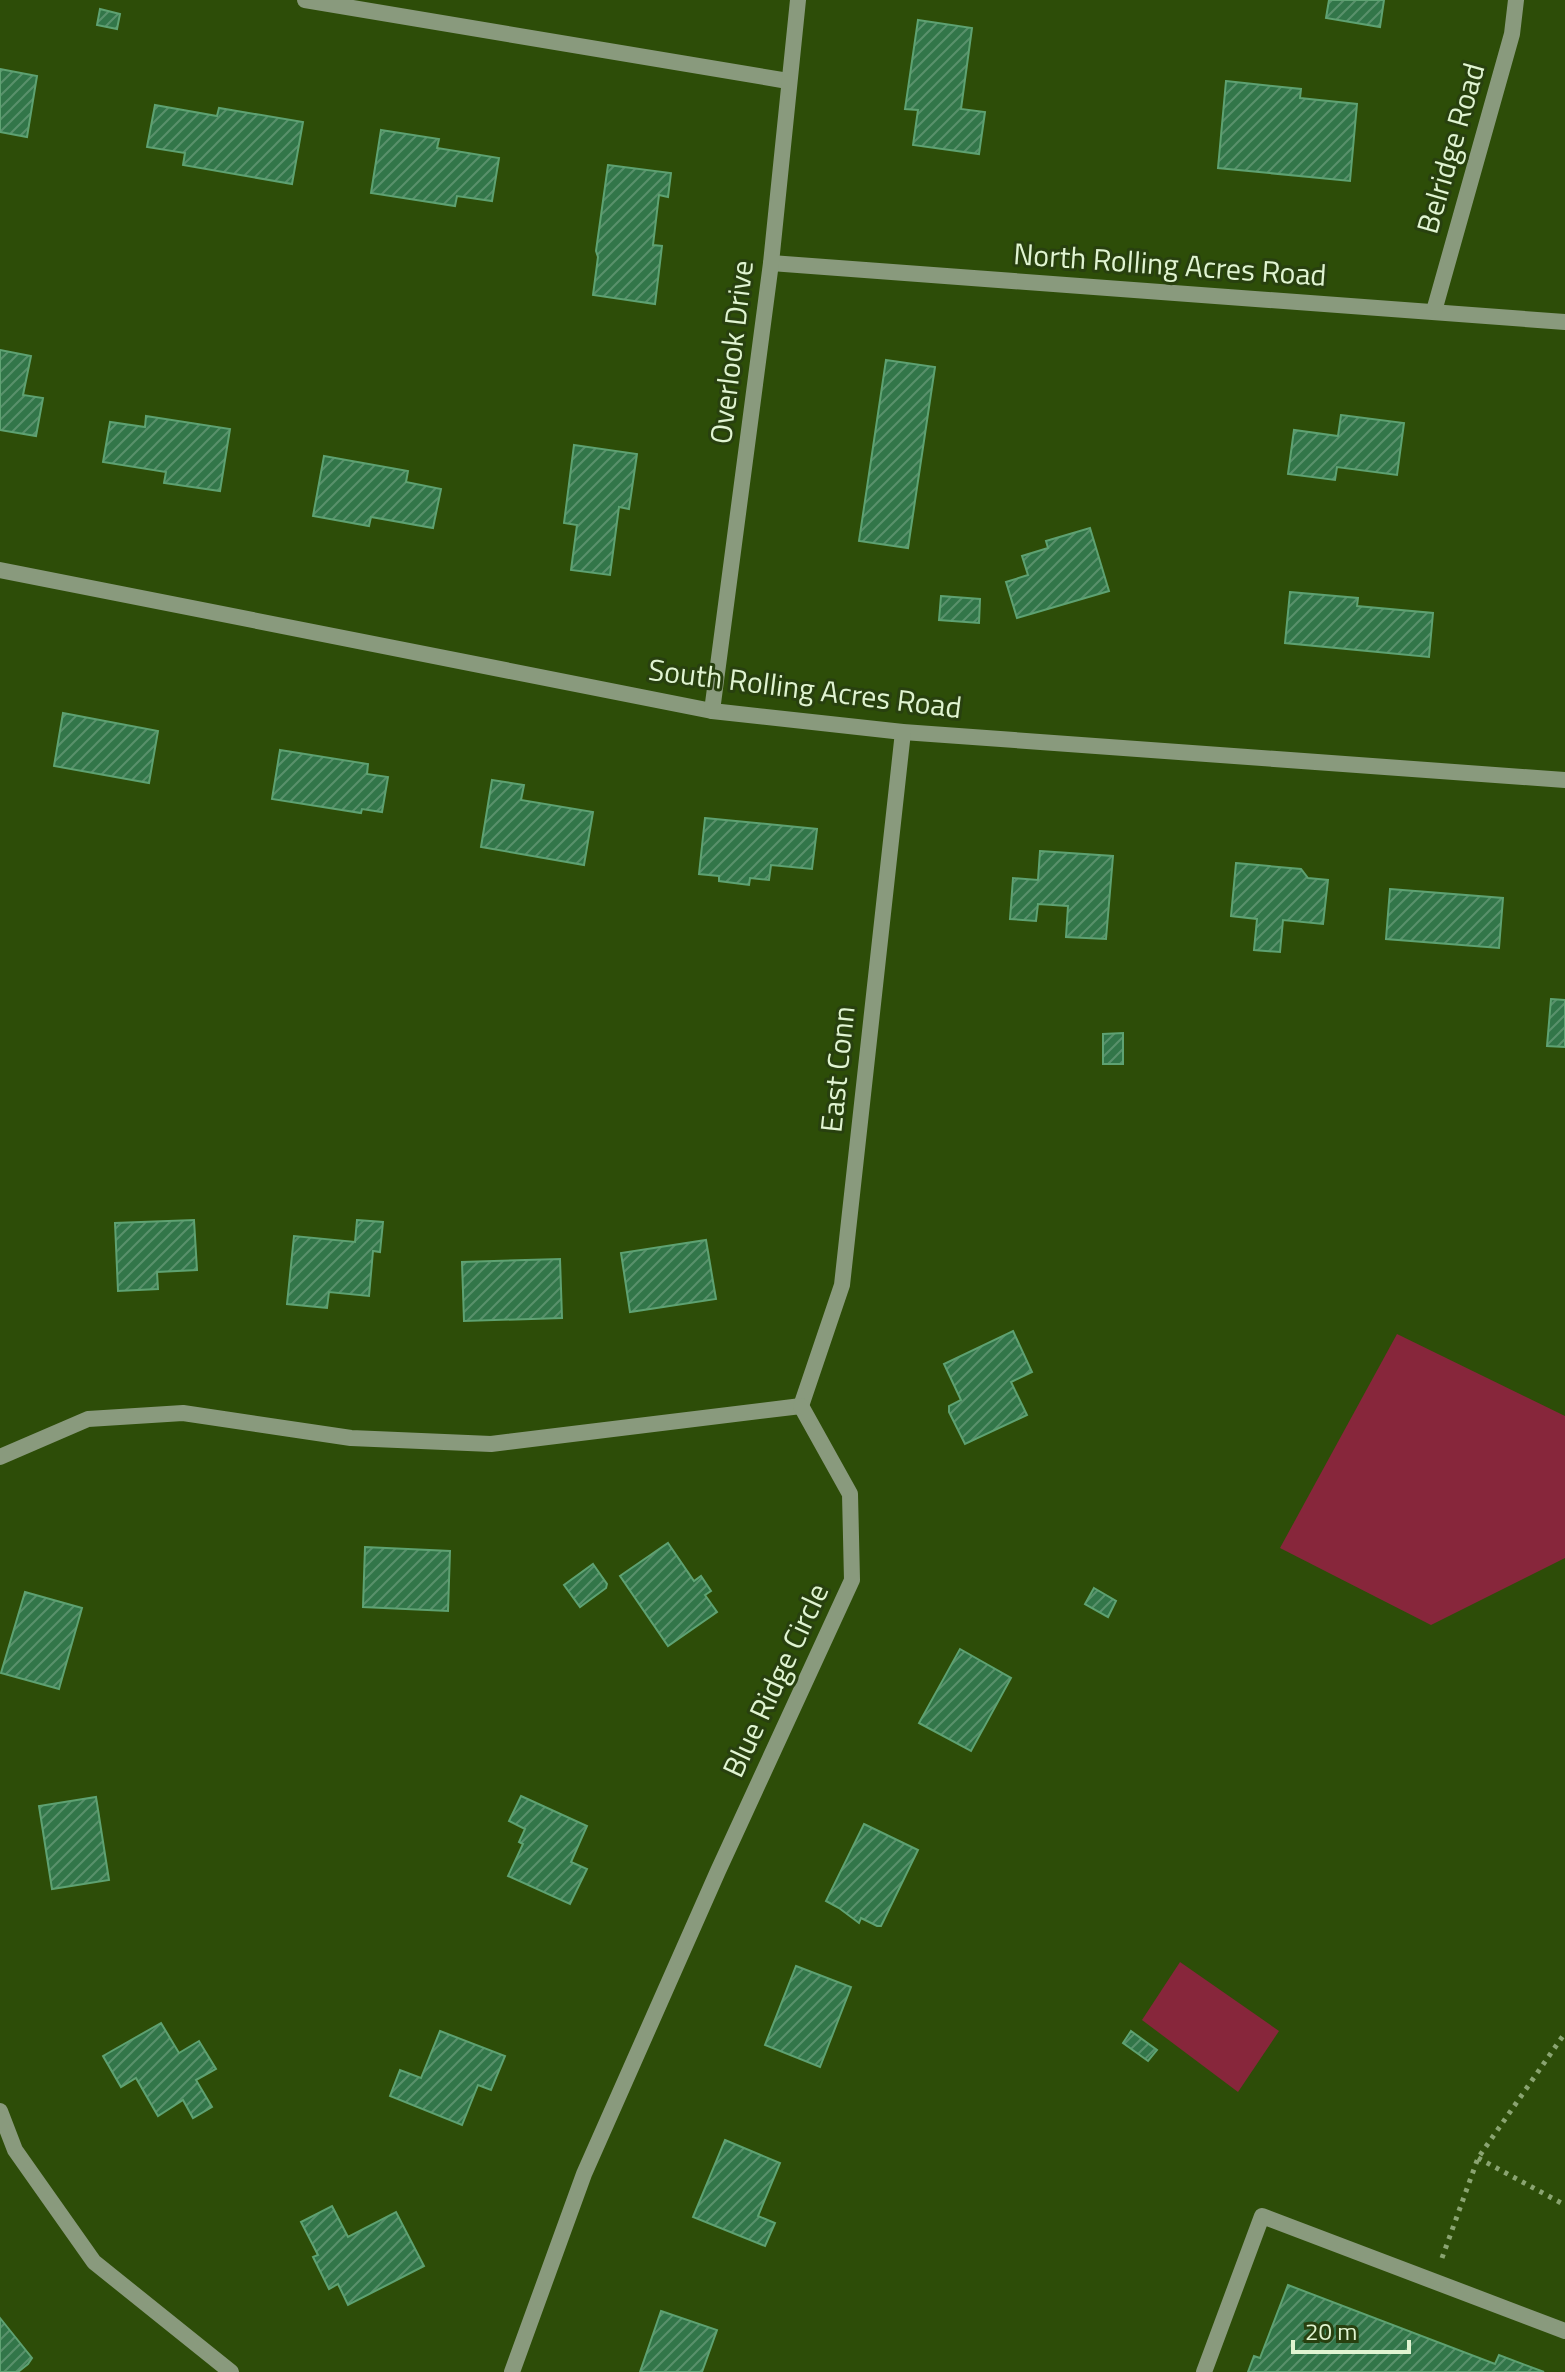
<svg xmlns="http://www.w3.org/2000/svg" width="1565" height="2372" viewBox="0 0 1565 2372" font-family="'Titillium Web',sans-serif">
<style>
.grass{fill:#87263b}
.building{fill:url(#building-hatch);stroke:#5ea272;stroke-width:2}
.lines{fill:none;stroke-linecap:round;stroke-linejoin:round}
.path{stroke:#8aa471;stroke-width:5;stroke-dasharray:4 6;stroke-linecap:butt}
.lane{stroke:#899a7d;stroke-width:16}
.street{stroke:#899a7d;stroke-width:16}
.labels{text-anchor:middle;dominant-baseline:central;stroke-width:6;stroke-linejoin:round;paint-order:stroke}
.street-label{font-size:30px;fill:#e0f4d1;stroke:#28400f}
</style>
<defs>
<pattern id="building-hatch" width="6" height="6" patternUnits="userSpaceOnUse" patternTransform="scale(2)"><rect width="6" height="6" fill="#327649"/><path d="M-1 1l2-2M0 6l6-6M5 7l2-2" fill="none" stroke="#59916b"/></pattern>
</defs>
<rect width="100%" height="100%" fill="#2d4d08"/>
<g class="grass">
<polygon points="1397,1334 1565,1416 1565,1558 1431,1625 1280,1548"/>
<polygon points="1180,1962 1279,2031 1238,2092 1142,2020"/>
</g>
<g class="building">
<polygon points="1329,0 1384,0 1380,27 1326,18"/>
<polygon points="100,9 120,14 117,29 97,25"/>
<polygon points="918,20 972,28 961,109 985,112 979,154 913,145 918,110 905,109"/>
<polygon points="0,69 37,76 27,137 0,132"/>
<polygon points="1226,81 1301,89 1300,98 1357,104 1350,181 1218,168"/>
<polygon points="155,105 217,116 219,108 303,122 292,184 183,165 185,153 147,147"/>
<polygon points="381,130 439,139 437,148 499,158 492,201 457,196 455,206 371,193"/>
<polygon points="608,165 671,173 668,197 659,195 653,245 662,246 655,304 593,295 598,257 596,251"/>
<polygon points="0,350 31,356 23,395 43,398 36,436 0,430"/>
<polygon points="886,360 935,367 908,548 859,541"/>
<polygon points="1341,415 1404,423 1397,475 1337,467 1335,480 1288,474 1294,430 1338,436"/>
<polygon points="146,416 230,429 220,491 164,483 166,472 103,462 110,422 145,427"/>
<polygon points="574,445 637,454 629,509 619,507 610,575 571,570 577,525 564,523"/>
<polygon points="324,456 408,471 406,482 441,489 433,528 371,517 369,526 313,516"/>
<polygon points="1090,528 1109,591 1017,618 1006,582 1028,575 1022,556 1048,548 1046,541"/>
<polygon points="1290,592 1358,598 1357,606 1433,613 1429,657 1285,643"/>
<polygon points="941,596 980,599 979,623 939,620"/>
<polygon points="63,713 158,731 149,783 54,766"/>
<polygon points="280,750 368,764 367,774 388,777 382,812 362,809 361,813 272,799"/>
<polygon points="492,780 524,785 521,800 593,812 584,865 481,847"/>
<polygon points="705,818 817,829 812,869 771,865 769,880 750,878 749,885 719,881 719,876 699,874"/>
<polygon points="1040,851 1113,856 1106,939 1066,937 1068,906 1038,904 1036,921 1010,919 1013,878 1038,880"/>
<polygon points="1236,863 1301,869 1308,878 1328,880 1323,924 1283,920 1280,952 1254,950 1257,919 1231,916"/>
<polygon points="1390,889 1503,898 1499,948 1386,939"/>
<polygon points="1551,999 1565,1000 1565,1047 1547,1046"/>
<polygon points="1123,1033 1123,1064 1103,1064 1103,1034"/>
<polygon points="194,1220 197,1270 157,1272 158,1289 118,1291 115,1223"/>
<polygon points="357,1220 383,1222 380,1252 373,1251 369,1296 329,1292 327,1308 287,1304 294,1236 355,1242"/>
<polygon points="706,1240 716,1299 630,1312 621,1253"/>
<polygon points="560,1259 562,1318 464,1321 462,1262"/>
<polygon points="1013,1331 1032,1372 1011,1382 1027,1415 965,1444 949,1412 949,1406 961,1400 944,1364"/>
<polygon points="668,1543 694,1581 701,1576 711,1591 705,1595 717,1612 668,1646 620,1576"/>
<polygon points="365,1547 450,1551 448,1611 363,1607"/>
<polygon points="593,1564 607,1584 606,1588 580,1607 564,1585"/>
<polygon points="1094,1588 1116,1601 1108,1617 1085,1604"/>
<polygon points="25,1592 82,1608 59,1689 1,1673"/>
<polygon points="960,1649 1011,1678 971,1751 919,1723"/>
<polygon points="521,1796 587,1826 571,1862 587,1869 570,1904 508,1876 523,1844 519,1842 525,1829 509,1821"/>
<polygon points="96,1797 109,1880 52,1889 39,1806"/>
<polygon points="864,1824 918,1850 881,1926 877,1926 861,1918 859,1923 839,1908 826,1901"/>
<polygon points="796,1966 851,1987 820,2067 765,2045"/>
<polygon points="161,2023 179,2053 199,2041 216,2069 196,2080 212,2107 193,2118 183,2100 158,2116 136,2078 121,2087 103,2056"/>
<polygon points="440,2031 505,2056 491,2090 478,2085 462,2125 390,2096 400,2070 421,2078"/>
<polygon points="1131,2031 1157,2050 1148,2061 1123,2043"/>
<polygon points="725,2140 780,2163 758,2216 775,2223 765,2246 693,2217"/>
<polygon points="332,2206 348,2237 396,2212 424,2266 348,2305 338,2284 329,2289 313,2257 318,2255 301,2222"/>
<polygon points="1288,2285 1495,2364 1499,2355 1544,2372 1248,2372 1254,2356 1260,2358"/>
<polygon points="661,2311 717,2330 702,2372 640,2372"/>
<polygon points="0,2318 32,2358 28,2364 18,2372 0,2372"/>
</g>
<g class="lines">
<g class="path">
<polyline points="1478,2158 1565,2205"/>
<polyline points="1442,2258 1478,2158 1565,2033"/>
</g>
<polyline class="lane" points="1204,2372 1262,2216 1565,2331"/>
<g class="street">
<polyline points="305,0 788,81"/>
<polyline points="771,263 1565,322"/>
<polyline points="1434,311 1512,34 1516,0"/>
<polyline points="0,570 712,711 903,732 1565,780"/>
<polyline points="712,711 771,263 798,0"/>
<polyline points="801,1406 842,1285 903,732"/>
<polyline points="0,1457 88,1419 183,1413 351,1438 491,1444 801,1406"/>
<polyline points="0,2111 15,2150 94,2262 231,2372"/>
<polyline points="512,2372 584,2174 718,1871 852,1580 850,1494 801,1406"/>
</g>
</g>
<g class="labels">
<g class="street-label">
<text transform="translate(1450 148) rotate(-74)">Belridge Road</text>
<text transform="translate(1170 264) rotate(4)">North Rolling Acres Road</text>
<text transform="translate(731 352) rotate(-83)">Overlook Drive</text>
<text transform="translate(805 688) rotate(7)">South Rolling Acres Road</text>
<text transform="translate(837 1069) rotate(-84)">East Conn</text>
<text transform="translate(775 1680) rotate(-65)">Blue Ridge Circle</text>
</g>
</g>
<path d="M1293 2340v12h116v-12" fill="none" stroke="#e0f4d1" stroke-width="4"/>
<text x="1305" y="2340" font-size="24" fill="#e0f4d1" stroke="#28400f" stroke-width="6" paint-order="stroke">20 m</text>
</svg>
